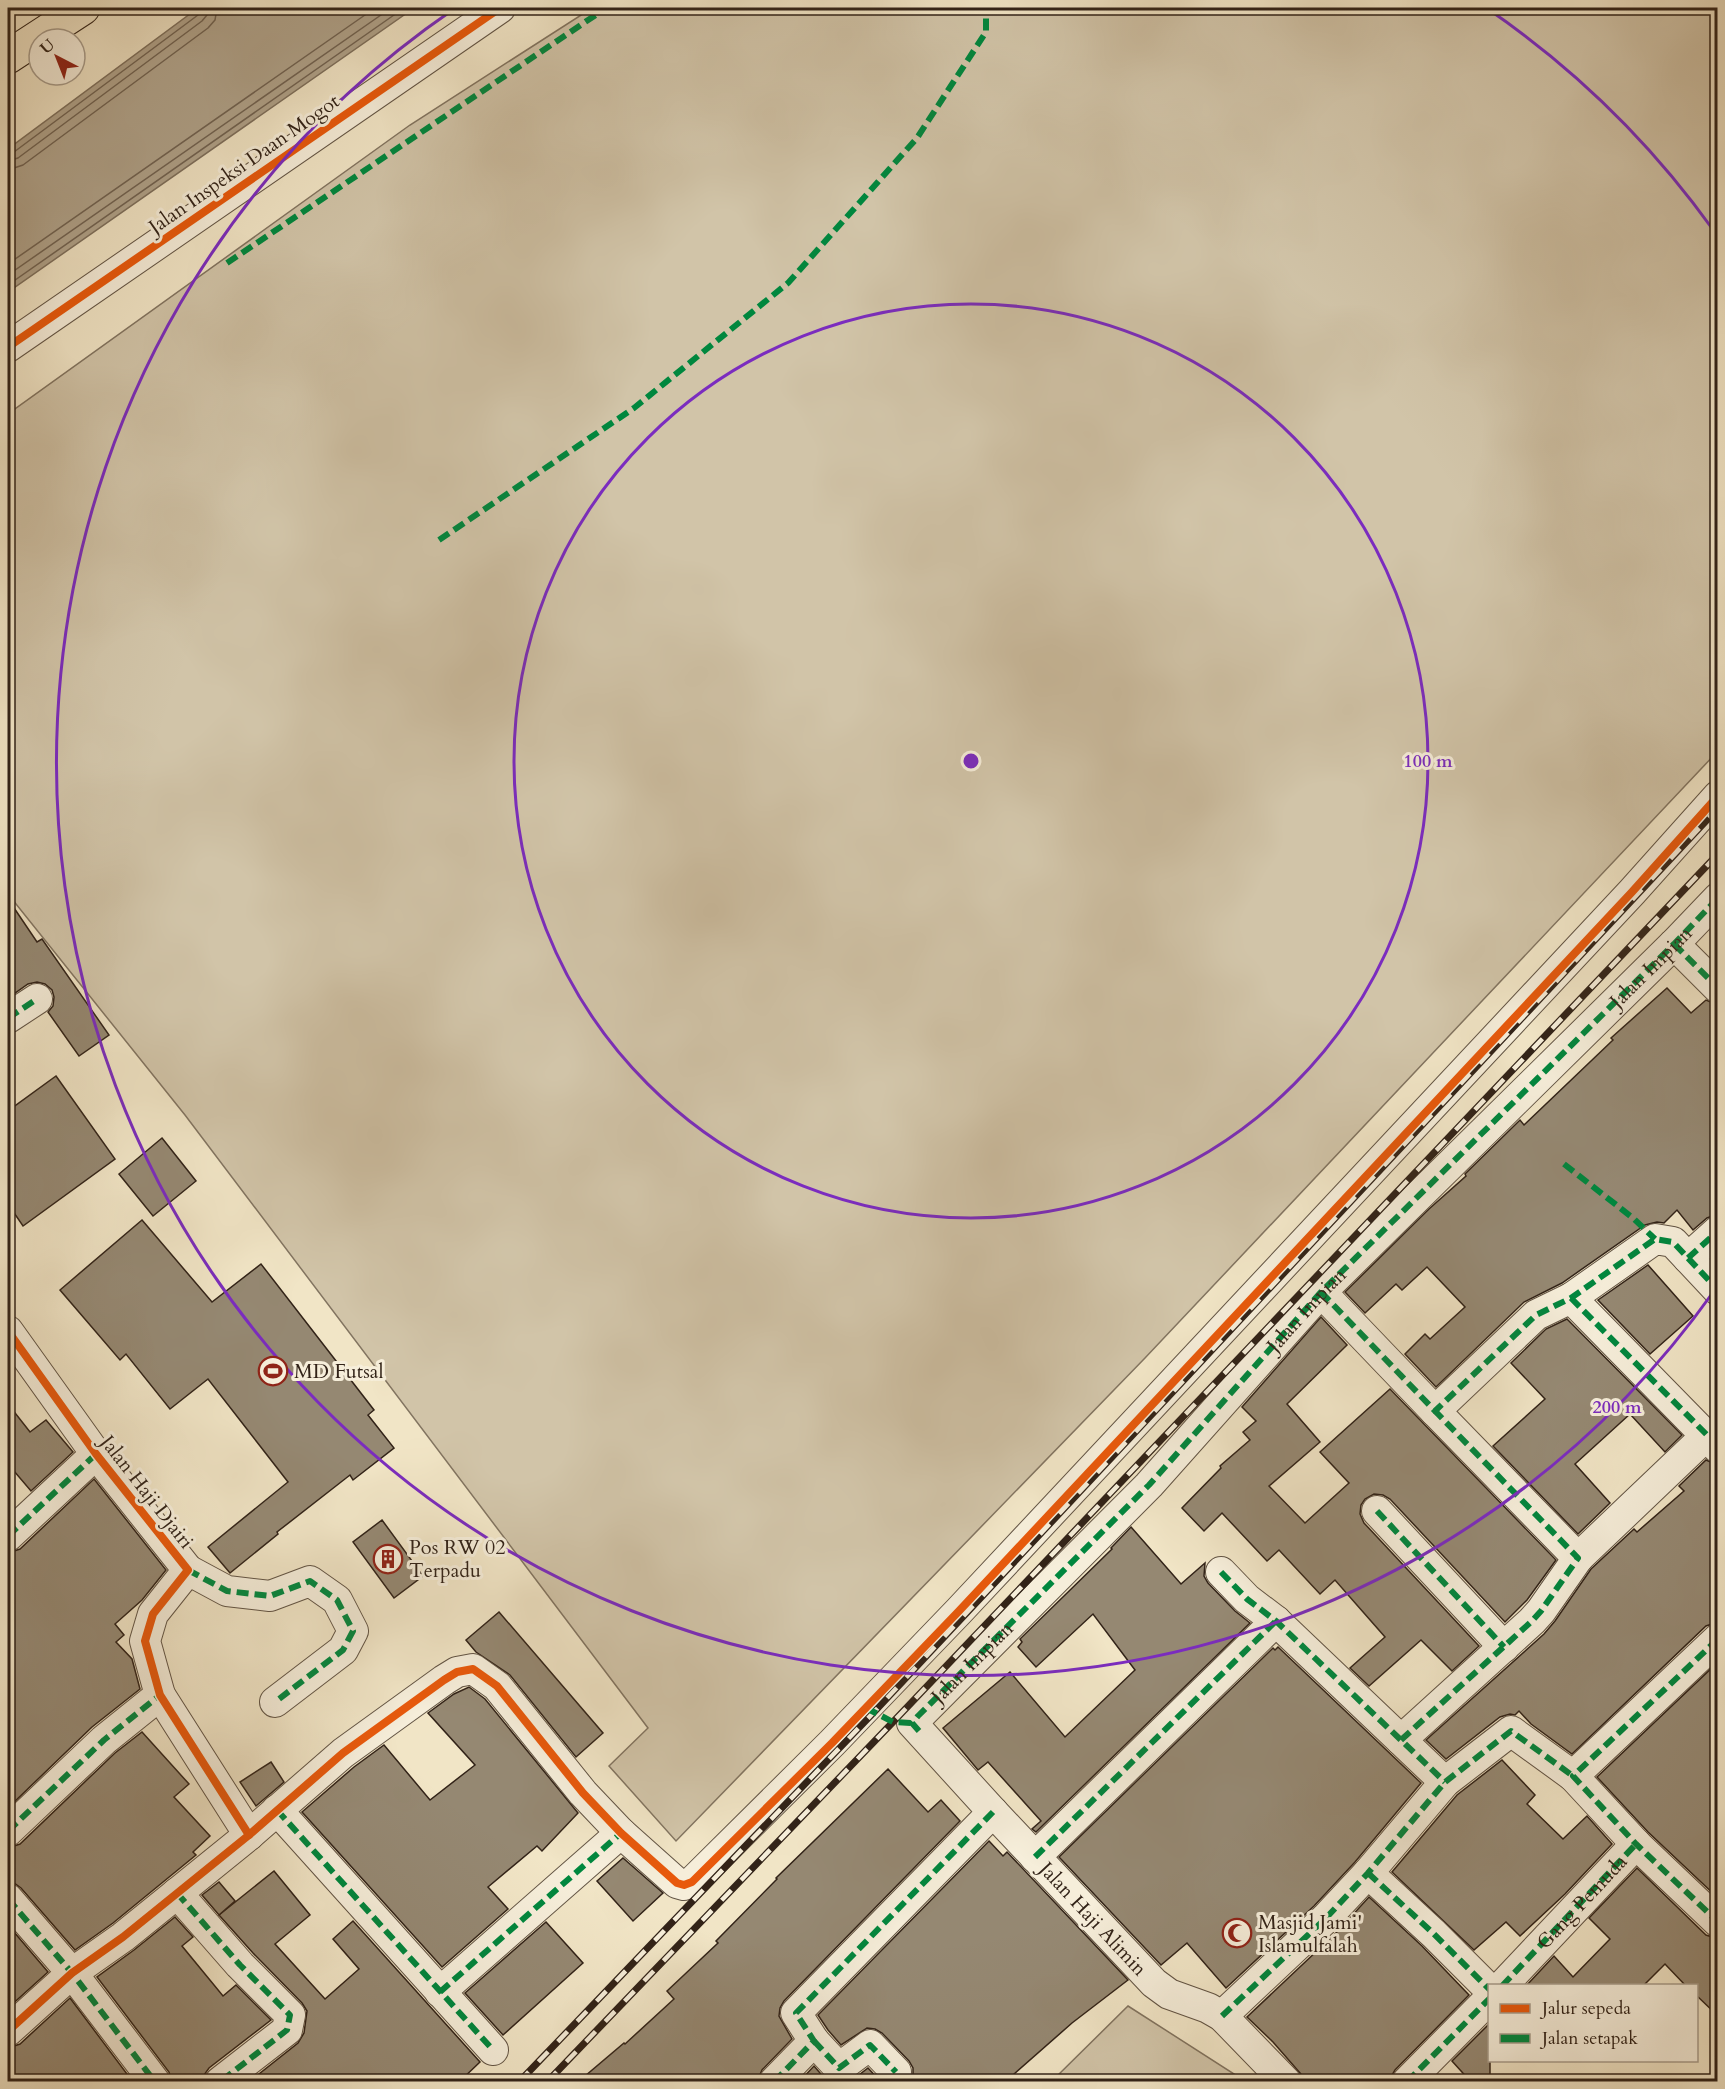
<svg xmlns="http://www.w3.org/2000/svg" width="1725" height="2089" viewBox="0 0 1725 2089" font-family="Cardo,serif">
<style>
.green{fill:#d1c4a8;stroke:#827460;stroke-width:1.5}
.water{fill:#b0a38b;stroke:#7e705d;stroke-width:1.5}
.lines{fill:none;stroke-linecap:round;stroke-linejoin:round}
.shore{stroke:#716352;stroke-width:1.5}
.building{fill:#958872;stroke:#322318;stroke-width:1.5}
.minor-casing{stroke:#625444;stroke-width:32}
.trunk-casing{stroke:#322318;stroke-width:35}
.minor{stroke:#f6eeda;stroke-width:30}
.trunk{stroke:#f1e5c6;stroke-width:33}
.rail-casing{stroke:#322318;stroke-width:7}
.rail{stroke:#f6eeda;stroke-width:4.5;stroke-dasharray:14;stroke-linecap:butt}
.quiet{stroke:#00873e;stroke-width:6;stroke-dasharray:12 6;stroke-linecap:butt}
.cycleway-casing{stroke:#f6eeda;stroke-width:11}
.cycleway{stroke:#e8590c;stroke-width:8}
.ring{fill:none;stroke:#7b2cbf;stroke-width:3}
.labels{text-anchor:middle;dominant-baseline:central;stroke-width:6;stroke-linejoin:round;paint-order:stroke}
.street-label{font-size:20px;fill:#322318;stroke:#f6eeda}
.poi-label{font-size:20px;fill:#322318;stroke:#f6eeda;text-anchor:start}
.centre{fill:#7b2cbf;stroke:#f6eeda;stroke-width:3}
.ring-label{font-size:18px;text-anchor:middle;font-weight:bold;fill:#7b2cbf;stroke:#f6eeda;stroke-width:6;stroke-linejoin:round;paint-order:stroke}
</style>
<rect width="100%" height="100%" fill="#f1e5c6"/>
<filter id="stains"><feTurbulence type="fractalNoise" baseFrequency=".00333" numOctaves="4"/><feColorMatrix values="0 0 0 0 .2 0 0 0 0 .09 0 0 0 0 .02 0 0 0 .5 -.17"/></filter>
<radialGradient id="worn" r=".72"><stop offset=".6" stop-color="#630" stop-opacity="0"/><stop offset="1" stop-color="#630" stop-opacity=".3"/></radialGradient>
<g class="green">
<polygon points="592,8 1718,8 1717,752 1145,1358 676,1841 609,1766 648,1728 185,1115 8,894 8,414 410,125"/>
<polygon points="1128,2006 1245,2081 1052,2081"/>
</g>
<polygon class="water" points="198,8 414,8 8,292 8,149"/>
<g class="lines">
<g class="shore">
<polyline points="8,153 14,152 198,15 201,8"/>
<polyline points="8,161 18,158 202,21 207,15 208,8"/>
<polyline points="8,170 23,165 208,28 215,20 217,8"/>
<polyline points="8,264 375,8"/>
<polyline points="8,275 391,8"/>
<polyline points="8,285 404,8"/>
</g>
</g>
<g class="building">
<polygon points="8,899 37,942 42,939 109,1035 79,1056 48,1012 53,1006 54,997 52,990 45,984 37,982 28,984 8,998"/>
<polygon points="1667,988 1691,1013 1706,1000 1718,1005 1718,1214 1707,1218 1693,1230 1677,1210 1664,1223 1657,1222 1645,1225 1562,1283 1524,1302 1436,1387 1405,1354 1425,1334 1430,1339 1465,1307 1427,1267 1402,1290 1396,1284 1365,1313 1345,1292 1429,1209 1466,1176 1465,1174 1520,1120 1524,1125 1613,1040 1611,1038"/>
<polygon points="56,1076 115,1159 23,1226 8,1204 8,1111"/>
<polygon points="162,1138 196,1181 153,1216 119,1174"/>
<polygon points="142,1220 212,1302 261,1264 374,1410 368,1415 394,1448 353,1480 350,1475 277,1532 278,1534 230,1573 208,1547 288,1482 208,1379 170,1409 126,1354 120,1360 60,1290"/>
<polygon points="1648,1265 1693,1316 1650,1354 1598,1300"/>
<polygon points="1321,1317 1347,1345 1287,1404 1320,1442 1269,1486 1305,1523 1349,1483 1320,1452 1390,1389 1556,1560 1527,1600 1505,1622 1390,1499 1383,1495 1374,1494 1365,1499 1361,1505 1360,1514 1364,1523 1479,1646 1452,1671 1421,1640 1369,1686 1350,1668 1385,1637 1335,1580 1320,1594 1279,1550 1267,1561 1222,1513 1204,1531 1182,1508 1221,1468 1220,1466 1250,1440 1243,1432 1256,1421 1242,1407"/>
<polygon points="1567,1319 1682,1435 1665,1452 1630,1414 1575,1464 1610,1503 1578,1534 1493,1446 1545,1399 1511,1363 1546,1329"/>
<polygon points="8,1404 30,1432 46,1420 73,1452 31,1491 8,1464"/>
<polygon points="1706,1460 1718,1465 1718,1622 1706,1626 1572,1754 1531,1724 1519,1711 1515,1715 1510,1714 1500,1717 1446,1759 1426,1740 1544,1634 1555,1621 1591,1569 1634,1529 1637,1532 1684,1491 1679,1486"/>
<polygon points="94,1479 166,1570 142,1600 115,1624 124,1635 116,1642 132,1659 140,1689 92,1727 8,1808 8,1553 20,1549"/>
<polygon points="382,1520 423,1576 394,1598 353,1542"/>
<polygon points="1131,1527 1181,1584 1205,1563 1204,1576 1208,1583 1235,1611 1250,1623 1036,1832 1032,1829 1041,1821 988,1762 978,1770 943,1728 1010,1672 1065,1737 1135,1670 1093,1614 1036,1667 1018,1647 1022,1642 1020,1639 1112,1549 1111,1548"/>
<polygon points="499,1612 603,1733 576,1757 510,1675 476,1652 466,1640"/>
<polygon points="1278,1647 1421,1783 1355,1862 1314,1906 1226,1988 1187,1943 1161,1965 1059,1857 1273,1648 1275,1650"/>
<polygon points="1716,1664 1718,1665 1718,1898 1648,1832 1597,1777"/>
<polygon points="469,1687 485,1699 578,1813 542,1851 537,1846 488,1887 508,1909 442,1967 302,1812 354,1767 384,1745 430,1800 475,1765 428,1713 454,1694"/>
<polygon points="142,1732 189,1784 174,1797 210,1836 193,1852 196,1855 113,1923 75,1950 21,1888 14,1883 8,1882 8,1848 20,1844 115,1753"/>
<polygon points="1502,1760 1535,1795 1527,1804 1563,1839 1587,1816 1612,1844 1565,1894 1520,1936 1506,1922 1474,1950 1392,1872 1457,1795"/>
<polygon points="271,1762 284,1782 256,1806 240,1782"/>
<polygon points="888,1769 928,1812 941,1800 960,1821 784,2001 780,2008 779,2016 792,2039 762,2070 757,2082 578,2082 624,2043 625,2044 674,1999 667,1991 718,1943 716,1941 777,1879 776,1878"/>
<polygon points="989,1841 1003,1856 1007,1852 1128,1980 1072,2023 1005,2082 910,2082 913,2076 913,2068 909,2061 882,2033 875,2029 867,2028 841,2045 828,2030 818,2015"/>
<polygon points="623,1858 663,1893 633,1921 597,1881"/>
<polygon points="1637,1868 1706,1935 1718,1939 1718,2016 1696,1995 1696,1986 1686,1986 1665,1964 1643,1986 1526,1986 1554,1956 1573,1977 1610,1939 1589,1918"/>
<polygon points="274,1871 310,1915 275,1944 325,1999 359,1969 333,1939 353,1921 480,2062 459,2082 257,2082 254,2078 298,2043 304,2033 307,2011 302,2003 253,1953 219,1915"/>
<polygon points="219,1882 235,1901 219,1915 202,1895"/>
<polygon points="1369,1897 1422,1946 1469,1995 1395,2070 1388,2082 1307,2081 1273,2042 1247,2017 1338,1931"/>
<polygon points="175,1917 193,1937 182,1946 223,1996 236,1985 271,2020 209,2068 204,2075 203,2082 172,2082 169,2072 97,1977 134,1950"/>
<polygon points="546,1922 583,1963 503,2035 465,1993"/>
<polygon points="8,1925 48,1972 8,2008"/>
<polygon points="70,1998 133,2082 16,2082 8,2072 8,2048 20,2044"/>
<polygon points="1490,2023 1490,2082 1471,2082 1452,2061"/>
<polygon points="814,2066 826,2080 829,2082 799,2082"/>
<polygon points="868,2068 881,2082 850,2082"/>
</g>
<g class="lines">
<g class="minor-casing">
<g id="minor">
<polyline points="8,347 500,8"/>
<polyline points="1674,944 1718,988"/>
<polyline points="8,1018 37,999"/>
<polyline points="1688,1258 1718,1231"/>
<polyline points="1321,1292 1435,1411 1536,1315 1571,1298 1655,1239 1673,1242 1718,1290"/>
<polyline points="1571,1298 1718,1448"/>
<polyline points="8,1331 96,1454 188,1570 153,1614 145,1641 160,1695 249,1835"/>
<polyline points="1435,1411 1578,1558"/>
<polyline points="1377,1511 1504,1647"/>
<polyline points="8,1536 96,1454"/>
<polyline points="188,1570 227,1591 270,1596 310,1581 337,1600 353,1631 343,1650 275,1702"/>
<polyline points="1221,1572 1247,1599 1276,1621 1445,1782"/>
<polyline points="1718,1639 1573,1776 1636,1844 1718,1922"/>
<polyline points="1401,1740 1532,1621 1541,1611 1578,1558 1707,1435"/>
<polyline points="277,1810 493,2050"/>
<polyline points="8,1831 104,1740 160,1695"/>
<polyline points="1035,1857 1276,1621"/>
<polyline points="1368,1873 1434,1934 1490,1990"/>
<polyline points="177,1893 240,1965 290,2015 287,2030 220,2082"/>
<polyline points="8,1899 72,1973 155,2082"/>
<polyline points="1502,1986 1636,1844"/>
<polyline points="440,1992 621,1833"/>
<polyline points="1222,2016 1326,1918 1368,1873 1445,1782 1511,1731 1573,1776"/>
<polyline points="8,2031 72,1973 123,1937 249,1835 343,1753 444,1680 457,1672 473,1669 497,1686 583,1793 621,1833 677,1883 684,1885 692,1882 832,1743 959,1611 1632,892 1718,796"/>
<polyline points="814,2041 839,2068 870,2045 896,2072"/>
<polyline points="774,2082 814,2041 796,2013 993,1812"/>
<polyline points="1286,2082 1222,2016 1208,2008 1169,1994 1154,1983 993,1812 912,1723 1149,1485 1321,1292 1674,944 1718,898"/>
<polyline points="1407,2082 1490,1998"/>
</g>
</g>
<g class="trunk-casing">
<polyline id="trunk" points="8,57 83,8"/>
</g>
<use href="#minor" class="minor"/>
<use href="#trunk" class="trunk"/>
<g class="rail-casing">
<g id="rail">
<polyline points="519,2082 874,1712 1718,808"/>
<polyline points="547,2082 893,1722 1718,854"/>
</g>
</g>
<use href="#rail" class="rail"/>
<g class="quiet">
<polyline points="227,263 606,8"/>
<polyline points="439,540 634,408 788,283 917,138 986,32 986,8"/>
<polyline points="1674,944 1718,988"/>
<polyline points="8,1018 37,999"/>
<polyline points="1564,1164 1633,1218 1655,1239"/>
<polyline points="1688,1258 1718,1231"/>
<polyline points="1321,1292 1435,1411 1536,1315 1571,1298 1655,1239 1673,1242 1718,1290"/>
<polyline points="1571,1298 1707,1435"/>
<polyline points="1377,1511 1504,1647"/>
<polyline points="8,1536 96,1454"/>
<polyline points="188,1570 227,1591 270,1596 310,1581 337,1600 353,1631 343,1650 275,1702"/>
<polyline points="1221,1572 1247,1599 1276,1621 1445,1782"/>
<polyline points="1718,1639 1573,1776 1636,1844 1718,1922"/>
<polyline points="866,1708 893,1722 912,1723"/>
<path id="s1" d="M 919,1731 L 912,1723 L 918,1716 L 1149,1485 L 1321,1292 L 1674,944 L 1718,898"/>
<polyline points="1401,1740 1532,1621 1541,1611 1578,1558 1435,1411"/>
<polyline points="277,1810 493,2050"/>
<polyline points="8,1831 104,1740 160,1695"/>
<polyline points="1035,1857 1276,1621"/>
<polyline points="1368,1873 1434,1934 1490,1990"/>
<polyline points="177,1893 240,1965 290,2015 287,2030 220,2082"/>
<polyline points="8,1899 72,1973 155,2082"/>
<path id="s2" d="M 1502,1986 L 1636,1844"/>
<polyline points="440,1992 621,1833"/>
<polyline points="1222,2016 1326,1918 1368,1873 1445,1782 1511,1731 1573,1776"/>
<polyline points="814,2041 839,2068 870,2045 896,2072"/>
<polyline points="774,2082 814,2041 796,2013 993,1812"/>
<polyline points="1407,2082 1490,1998"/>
</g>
<g class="cycleway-casing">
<g id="cycleway">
<polyline points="8,347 500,8"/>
<polyline points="8,1331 96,1454 188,1570 153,1614 145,1641 160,1695 249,1835"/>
<polyline points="8,2031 72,1973 123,1937 249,1835 343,1753 444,1680 457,1672 473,1669 497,1686 583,1793 621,1833 677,1883 684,1885 692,1882 832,1743 959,1611 1632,892 1718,796"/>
</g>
</g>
<use href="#cycleway" class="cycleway"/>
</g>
<g class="ring">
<circle cx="971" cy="761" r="457"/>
<path d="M1714 1291A913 913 0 1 1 454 9M1488 9A913 913 0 0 1 1714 231"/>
</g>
<defs>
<g id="stadium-ring" transform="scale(1.5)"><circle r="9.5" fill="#f6eeda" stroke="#8f2418" stroke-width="1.5"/><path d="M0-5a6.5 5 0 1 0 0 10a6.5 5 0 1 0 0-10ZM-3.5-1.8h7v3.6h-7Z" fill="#8f2418"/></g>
<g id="building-ring" transform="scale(1.5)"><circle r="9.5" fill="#f6eeda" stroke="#8f2418" stroke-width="1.5"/><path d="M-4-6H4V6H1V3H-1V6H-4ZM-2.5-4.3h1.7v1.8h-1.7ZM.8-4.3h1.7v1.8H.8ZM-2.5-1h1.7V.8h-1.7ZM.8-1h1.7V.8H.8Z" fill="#8f2418"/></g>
<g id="mosque-ring" transform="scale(1.5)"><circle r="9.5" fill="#f6eeda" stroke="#8f2418" stroke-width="1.5"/><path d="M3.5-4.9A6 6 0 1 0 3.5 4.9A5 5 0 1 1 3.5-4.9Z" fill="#8f2418"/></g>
</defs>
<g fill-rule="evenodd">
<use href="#stadium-ring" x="273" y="1371"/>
<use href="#building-ring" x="388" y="1559"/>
<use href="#mosque-ring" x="1237" y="1933"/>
</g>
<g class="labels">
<g class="street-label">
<text transform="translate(244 164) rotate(-35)">Jalan Inspeksi Daan Mogot</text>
<text stroke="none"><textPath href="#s1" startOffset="1068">Jalan Impian</textPath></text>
<text stroke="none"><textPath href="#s1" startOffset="582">Jalan Impian</textPath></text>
<text transform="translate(147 1492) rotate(52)">Jalan Haji Djairi</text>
<text stroke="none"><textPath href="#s1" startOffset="96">Jalan Impian</textPath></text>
<text stroke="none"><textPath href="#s2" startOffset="116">Gang Pemuda</textPath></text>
<text transform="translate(1093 1919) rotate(47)">Jalan Haji Alimin</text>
</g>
<g class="poi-label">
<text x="294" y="1371">MD Futsal</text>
<text x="409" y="1547">Pos RW 02<tspan x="409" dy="23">Terpadu</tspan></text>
<text x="1258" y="1922">Masjid Jami'<tspan x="1258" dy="23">Islamulfalah</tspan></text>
</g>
</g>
<circle cx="971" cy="761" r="9" class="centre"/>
<g class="ring-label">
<text x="1428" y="767">100 m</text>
<text x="1617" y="1413">200 m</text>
</g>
<rect width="1725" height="2089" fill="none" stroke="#f1e5c6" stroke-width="30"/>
<rect x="9" y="9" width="1707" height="2071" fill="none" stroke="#322318" stroke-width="3"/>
<rect x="15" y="15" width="1695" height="2059" fill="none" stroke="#322318" stroke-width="1.5"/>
<rect x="1488" y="1984" width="210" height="78" fill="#f6eeda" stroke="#a89d8c" stroke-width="1.5"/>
<rect x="1500" y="2004" width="30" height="9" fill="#e8590c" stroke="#a89d8c" stroke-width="1.5"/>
<text x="1542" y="2014" font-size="18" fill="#322318">Jalur sepeda</text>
<rect x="1500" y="2034" width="30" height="9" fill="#00873e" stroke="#a89d8c" stroke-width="1.5"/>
<text x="1542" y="2044" font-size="18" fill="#322318">Jalan setapak</text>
<g transform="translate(57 57) rotate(318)"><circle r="28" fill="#f6eeda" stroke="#a89d8c" stroke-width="1.5"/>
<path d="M0-4.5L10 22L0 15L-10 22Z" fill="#8f2418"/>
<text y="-9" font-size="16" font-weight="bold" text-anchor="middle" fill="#322318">U</text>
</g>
<rect width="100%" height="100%" filter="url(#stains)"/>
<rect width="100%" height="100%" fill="url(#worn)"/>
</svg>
